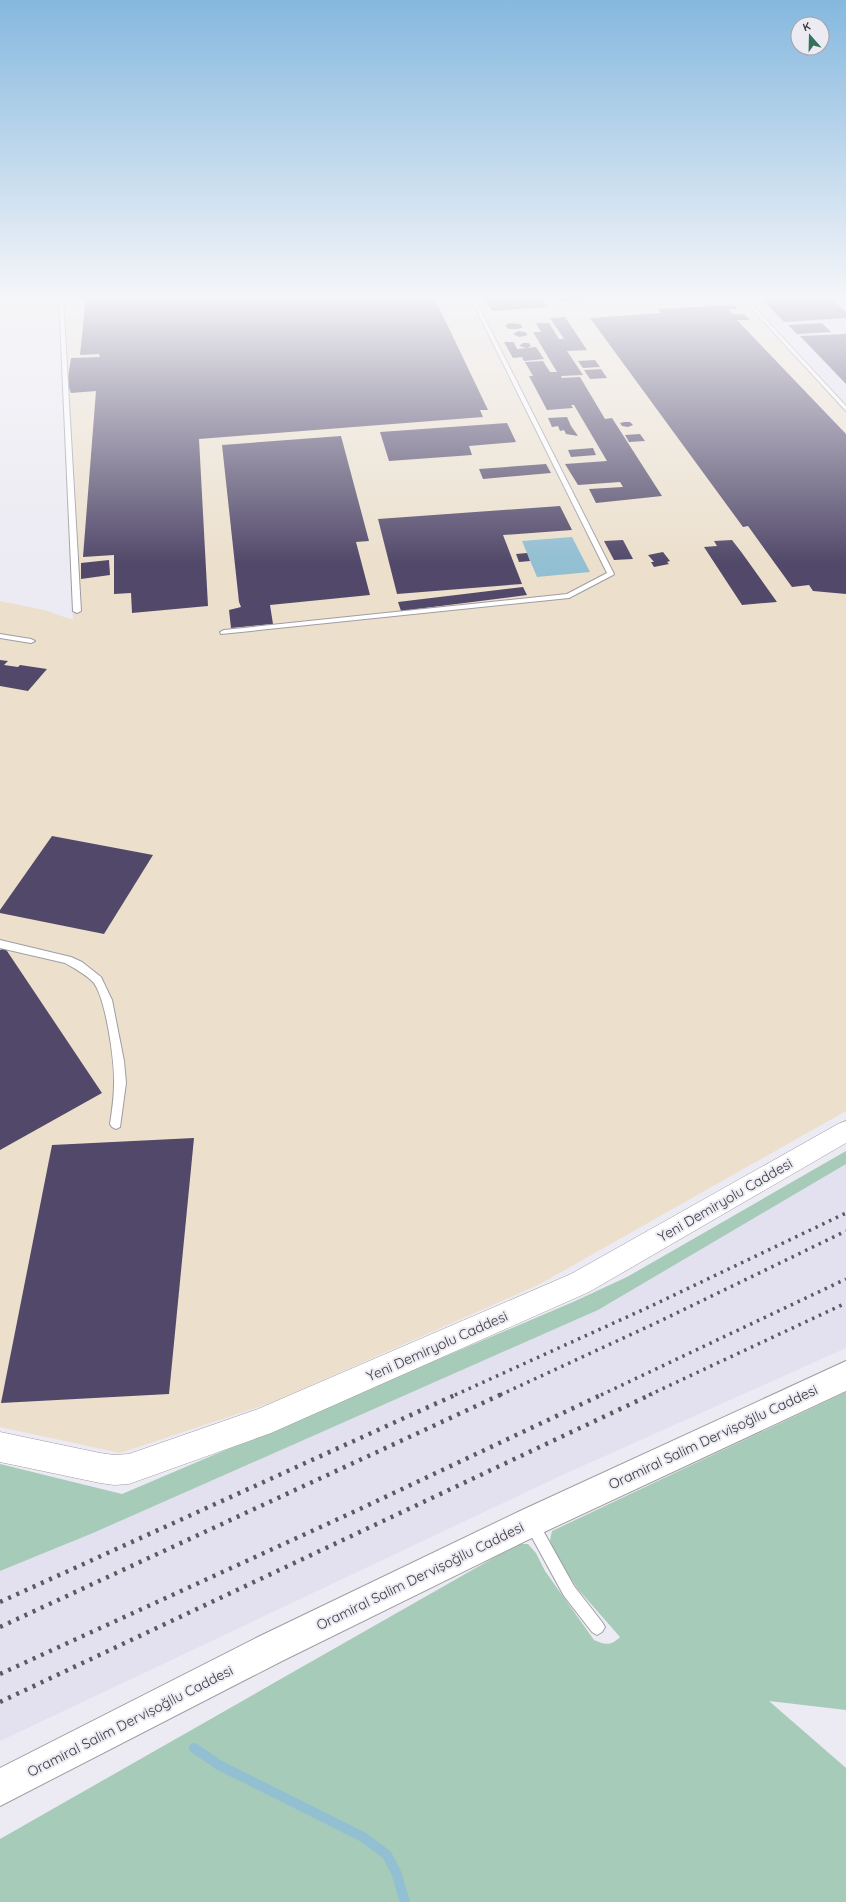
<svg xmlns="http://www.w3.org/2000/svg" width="846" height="1902" viewBox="0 0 846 1902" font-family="Quicksand,sans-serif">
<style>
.built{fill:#e3e0f0}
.industrial{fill:#ece0cc}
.green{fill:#a6cbb8}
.water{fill:#92bfd2}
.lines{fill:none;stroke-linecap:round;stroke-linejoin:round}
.stream{stroke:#92bfd2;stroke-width:10}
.building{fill:#52496a}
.service-casing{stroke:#9e9da4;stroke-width:2}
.minor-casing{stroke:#9e9da4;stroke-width:1}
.tertiary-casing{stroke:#9e9da4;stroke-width:2}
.service{fill:#fff;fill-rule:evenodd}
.minor{fill:#fff;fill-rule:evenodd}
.tertiary{fill:#fff;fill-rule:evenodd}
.rail-far1{stroke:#5b5a5e;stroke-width:3.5;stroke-dasharray:2.5 5;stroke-linecap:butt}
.rail{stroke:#5b5a5e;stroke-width:4.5;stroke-dasharray:3 6;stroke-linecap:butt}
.labels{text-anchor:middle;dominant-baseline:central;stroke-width:4;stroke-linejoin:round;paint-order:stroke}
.near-street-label{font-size:14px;fill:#39383b;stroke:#eceaf2}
</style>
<rect width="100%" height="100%" fill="#eceaf2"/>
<g class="built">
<polygon points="745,297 846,297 846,404"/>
<polygon points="846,1164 846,1348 558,1477 0,1741 0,1571 93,1533 598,1310"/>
</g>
<polygon class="industrial" points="58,297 745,297 846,404 846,1111 540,1284 273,1402 120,1453 0,1427 0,601 44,610 73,620"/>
<g class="green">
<polygon points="846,1151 846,1164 598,1310 93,1533 0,1571 0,1464 122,1494 573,1302 627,1277"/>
<path d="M 846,1392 L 846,1710 L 769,1701 L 846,1768 L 846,1902 L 0,1902 L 0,1839 L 518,1544 L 528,1544 L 536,1553 L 545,1571 L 594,1640 C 605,1645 611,1646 620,1637 L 577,1588 L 554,1552 L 550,1540 L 552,1531 Z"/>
</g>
<polygon class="water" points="572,537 590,572 537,577 522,541"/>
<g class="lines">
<polyline class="stream" points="194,1748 219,1765 363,1837 387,1855 396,1872 405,1902"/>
</g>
<g class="building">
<polygon points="86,297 434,297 488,410 480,410 483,417 199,439 208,606 132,613 131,593 114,594 114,555 83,557 96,391 71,393 67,383 71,358 100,357 99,354 80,355"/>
<polygon points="483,297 521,298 541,297 548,307 492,311"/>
<polygon points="557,297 623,297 623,298 561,302"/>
<polygon points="760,297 829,297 846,312 846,318 784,322"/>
<polygon points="734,305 738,309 728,309 732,314 744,314 750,320 737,320 846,434 846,594 813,591 809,585 792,587 748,526 743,527 590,318 661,313 658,309"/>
<polygon points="565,317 587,350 567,351 583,375 561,376 562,378 580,377 605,419 612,418 662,496 596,503 589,489 623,487 620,482 578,485 565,464 607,461 574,405 571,405 573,408 547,410 529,376 533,376 525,362 543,361 550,372 557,372 533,332 541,332 536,323 549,323 559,339 564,339 550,318"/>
<polygon points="509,323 520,324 523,327 518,329 509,329 505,326"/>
<polygon points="822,323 831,332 797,334 788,325"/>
<polygon points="518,331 525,332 528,335 519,337 513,334"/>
<polygon points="846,334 846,384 800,336"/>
<polygon points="504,342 514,342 517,349 536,347 544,359 524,361 522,357 513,358"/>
<polygon points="523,343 529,343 531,346 527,348 519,346"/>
<polygon points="595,360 600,367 583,368 578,361"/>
<polygon points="601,369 607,378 590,379 584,370"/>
<polygon points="567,417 571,426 578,436 566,434 564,430 560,431 558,426 552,427 548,418"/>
<polygon points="624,422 630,422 633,425 628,427 622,426 620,423"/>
<polygon points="507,423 516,442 469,446 472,455 389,461 380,432"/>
<polygon points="640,434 645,441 629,442 625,435"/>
<polygon points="341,436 369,541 356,542 370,595 270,605 273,624 231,628 229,610 241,607 239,602 222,445"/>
<polygon points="593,448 596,455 571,457 568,450"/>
<polygon points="546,464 551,473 483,479 479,469"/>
<polygon points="560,506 572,530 503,535 522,584 397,594 378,519"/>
<polygon points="623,540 633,559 614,560 604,541"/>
<polygon points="732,540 742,553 777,602 742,605 704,547 717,546 714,541"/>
<polygon points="663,552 670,561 667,562 669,564 654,567 651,562 654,562 648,555"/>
<polygon points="527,553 530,561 519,562 516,554"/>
<polygon points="109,560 110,575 81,579 81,563"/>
<polygon points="523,587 527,595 401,611 398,602"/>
<polygon points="0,660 8,661 4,665 18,667 20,665 47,669 28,691 0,686"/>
<polygon points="52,836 153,855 104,934 0,913 0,910"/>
<polygon points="5,948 102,1093 0,1150 0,950"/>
<polygon points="194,1138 169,1394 1,1403 52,1145"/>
</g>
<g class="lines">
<g class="service-casing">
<g id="service">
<polygon points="59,297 63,297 81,611 77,613 73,611"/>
<polygon points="470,297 474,297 614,574 613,575 569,598 221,634 220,632 224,630 567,594 607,573"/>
<polygon points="741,297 745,297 846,406 846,411"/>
<polygon points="838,297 843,297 846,300 846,303"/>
<polygon points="0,634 31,639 35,641 31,643 0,638"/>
<path d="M 0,940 L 71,957 L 82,962 L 101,977 L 112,1000 L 124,1061 L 126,1083 L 120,1127 L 116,1129 L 112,1127 L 110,1124 C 112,1111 114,1097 114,1084 C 115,1064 106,997 93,982 C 85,974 74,968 65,963 L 0,948 Z"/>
<polygon points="531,1516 536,1518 574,1586 602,1622 605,1627 602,1632 597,1635 592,1632 564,1596 524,1523 526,1518"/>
</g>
</g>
<g class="minor-casing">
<polygon id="minor" points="846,1121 846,1143 589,1292 271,1433 129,1484 114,1485 100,1483 0,1462 0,1432 100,1453 114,1455 129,1454 258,1409 571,1274 838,1124"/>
</g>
<g class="tertiary-casing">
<polygon id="tertiary" points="846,1361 846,1391 542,1533 282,1661 0,1806 0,1768 258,1637 520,1511"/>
</g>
<use href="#service" class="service"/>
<use href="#minor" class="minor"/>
<use href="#tertiary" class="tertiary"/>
<g class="rail-far1">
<polyline points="455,1395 649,1307 846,1213"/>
<polyline points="500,1395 658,1322 846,1231"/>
<polyline points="601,1395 846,1279"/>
<polyline points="649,1395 846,1303"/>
</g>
<g class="rail">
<polyline points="0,1602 457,1394"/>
<polyline points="0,1627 502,1394"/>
<polyline points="0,1674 362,1508 603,1394"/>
<polyline points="0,1702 652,1394"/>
</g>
</g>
<linearGradient id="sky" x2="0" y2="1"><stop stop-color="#85b8df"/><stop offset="0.53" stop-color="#f6f6f9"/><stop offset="1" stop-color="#f6f6f9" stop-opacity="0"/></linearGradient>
<rect width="846" height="563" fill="url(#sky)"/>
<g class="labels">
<g class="near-street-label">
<text transform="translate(725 1200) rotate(-30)">Yeni Demiryolu Caddesi</text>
<text transform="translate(437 1346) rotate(-24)">Yeni Demiryolu Caddesi</text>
<text transform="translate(713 1437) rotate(-25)">Oramiral Salim Dervişoğllu Caddesi</text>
<text transform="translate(420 1576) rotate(-26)">Oramiral Salim Dervişoğllu Caddesi</text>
<text transform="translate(130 1721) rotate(-27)">Oramiral Salim Dervişoğllu Caddesi</text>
</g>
</g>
<g transform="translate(810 36) rotate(340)"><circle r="19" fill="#eceaf2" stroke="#a4a3a9"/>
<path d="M0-3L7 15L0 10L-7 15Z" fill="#35715b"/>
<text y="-6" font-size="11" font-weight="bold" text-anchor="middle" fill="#39383b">K</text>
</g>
</svg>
